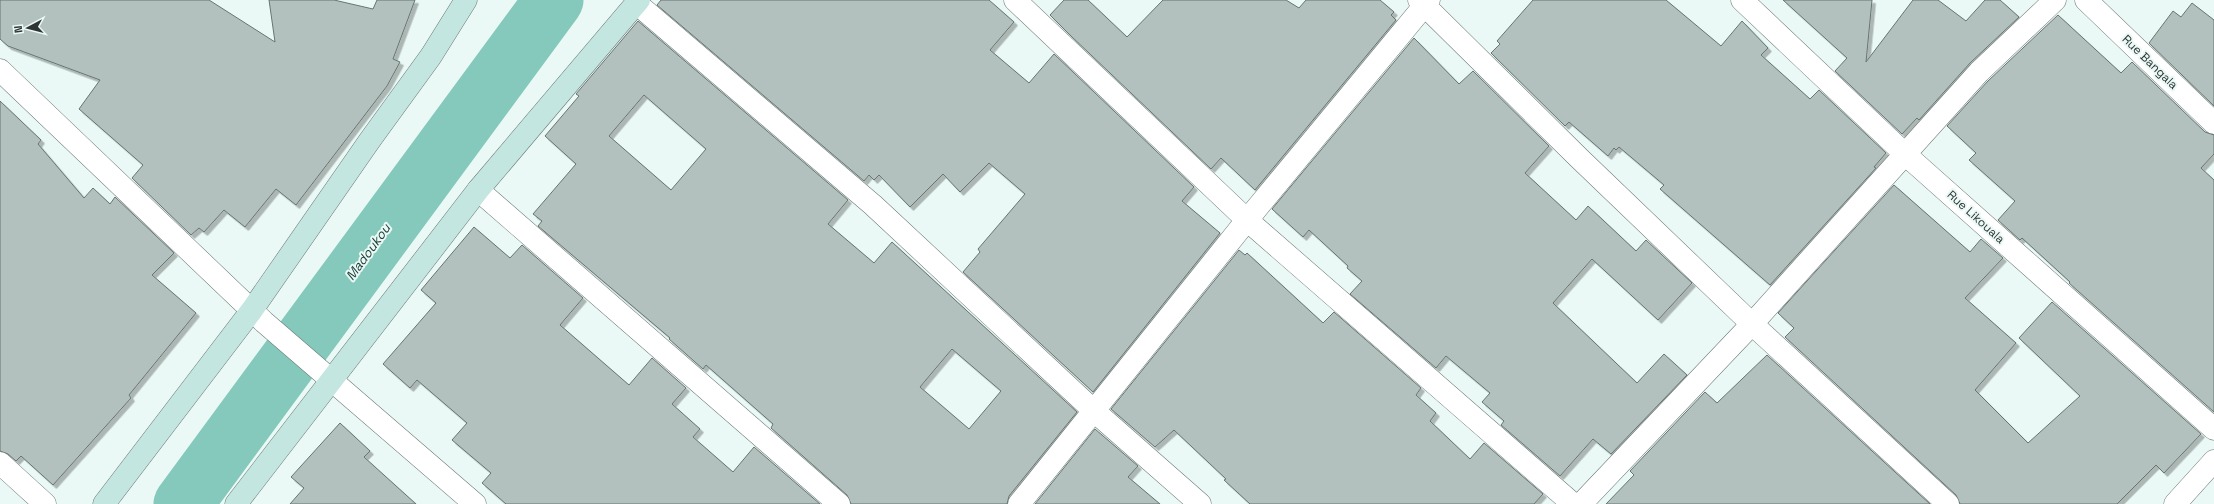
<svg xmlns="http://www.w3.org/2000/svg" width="2214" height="504" viewBox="0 0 2214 504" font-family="'Space Grotesk',sans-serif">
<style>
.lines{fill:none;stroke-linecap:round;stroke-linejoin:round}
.river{stroke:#84c9bb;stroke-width:59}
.building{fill:#b2c1bd;stroke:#677572;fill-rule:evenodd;filter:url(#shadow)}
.street-casing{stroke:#6d7a77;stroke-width:23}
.secondary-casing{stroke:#6d7a77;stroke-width:23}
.street{stroke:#fff;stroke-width:22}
.secondary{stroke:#c4e6e0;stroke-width:22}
.labels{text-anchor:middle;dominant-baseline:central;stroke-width:4;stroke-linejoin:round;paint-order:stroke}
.street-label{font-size:12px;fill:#2e3433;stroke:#eaf9f6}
.water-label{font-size:13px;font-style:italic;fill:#183a34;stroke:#eaf9f6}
</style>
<defs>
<filter id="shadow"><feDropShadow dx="3.5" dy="3.5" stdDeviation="0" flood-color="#0004"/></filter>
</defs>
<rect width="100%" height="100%" fill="#eaf9f6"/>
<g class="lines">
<polyline class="river" points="183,504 554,0"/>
</g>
<g class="building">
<polygon points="0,0 209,0 275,42 269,0 334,0 373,9 377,0 415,0 393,59 400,62 387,86 296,205 276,189 245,227 224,210 204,232 199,228 191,235 132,178 143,165 79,109 100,80 8,46 0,39"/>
<polygon points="661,0 989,0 1014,22 990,50 1029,83 1054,54 1194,187 1182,201 1220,233 1093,392 963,272 980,252 978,249 1025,194 989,163 960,192 943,174 910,207 879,175 874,180 869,175 864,181 657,5"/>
<polygon points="1064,0 1088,0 1127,37 1163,0 1286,0 1299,8 1306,0 1380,0 1394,12 1391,15 1396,20 1255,190 1221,158 1211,169 1070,35 1050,15"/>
<polygon points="1533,0 1666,0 1721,46 1742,21 1768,48 1761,55 1810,99 1819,90 1886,153 1874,167 1876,168 1770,285 1660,189 1664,185 1619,147 1616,150 1614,148 1608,156 1569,122 1565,126 1491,53 1500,44 1497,41"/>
<polygon points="1783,0 1872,0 1866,62 1913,0 1938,0 1966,21 1985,0 2000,0 2019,17 1970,63 1919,120 1917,118 1902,134 1835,71 1847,58"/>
<polygon points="2192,3 2214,20 2214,106 2149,43 2173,11 2181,17"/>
<polygon points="2058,15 2121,73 2132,62 2205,132 2214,135 2214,154 2201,168 2214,180 2214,412 2069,283 2070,282 2022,238 2020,240 1998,220 2015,201 1969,160 1976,153 1947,126 1988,81"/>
<path d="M 638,21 L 848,200 L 828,224 L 874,263 L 892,242 L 1077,412 L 1009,496 L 1007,504 L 851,504 L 847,495 L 771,428 L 773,424 L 706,365 L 703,369 L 669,339 L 670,338 L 538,226 L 542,221 L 533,214 L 576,164 L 545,136 L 579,96 L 576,94 ZM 644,95 L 706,149 L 671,190 L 609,136 ZM 952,349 L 1001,391 L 969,429 L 920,387 Z"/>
<polygon points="1414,38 1459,84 1473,71 1549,146 1525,173 1576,220 1588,206 1636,251 1646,240 1692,283 1658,320 1592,259 1553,303 1637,383 1664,354 1687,375 1611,454 1593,439 1560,476 1501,425 1504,421 1482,402 1490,393 1446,356 1436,368 1350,294 1362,281 1347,268 1348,266 1309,230 1303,237 1272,209"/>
<polygon points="0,101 41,140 38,144 84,198 93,188 110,204 115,197 174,253 152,275 196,313 129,395 131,398 53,485 21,456 16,461 8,454 0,451"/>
<polygon points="1894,185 1970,252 1981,239 2003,258 1965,298 2016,343 1975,390 2028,443 2080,396 2019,338 2052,302 2201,434 2164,473 2156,465 2117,504 1960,504 1956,495 1785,337 1794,328 1778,313"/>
<polygon points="474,227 510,258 522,245 583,298 560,325 629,385 652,358 686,388 672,404 700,429 693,437 733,472 754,447 820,504 506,504 482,483 491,473 452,440 467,423 417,380 410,388 383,364 436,303 421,290"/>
<polygon points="1239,250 1245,255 1247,253 1323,323 1334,312 1421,388 1416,395 1436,413 1430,421 1470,459 1484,443 1543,494 1534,504 1250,504 1224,480 1226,479 1174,430 1155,447 1111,409"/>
<polygon points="1767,355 1930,504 1606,504 1634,475 1630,471 1705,392 1717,403"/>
<polygon points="340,423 370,451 364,457 416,504 290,504 304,488 291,477"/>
<polygon points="1095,429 1138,466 1128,477 1160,504 1035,504"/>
</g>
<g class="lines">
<g class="street-casing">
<g id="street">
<polyline points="1015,0 1247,220 1573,504"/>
<polyline points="1419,0 1579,158 1752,324 1948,504"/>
<polyline points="1742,0 1906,155 2214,429"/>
<polyline points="2086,0 2214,123"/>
<polyline points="636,3 873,205 1093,410 1200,504"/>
<polyline points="0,70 264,322 475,504"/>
<polyline points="478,190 839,504"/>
<polyline points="0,463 45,504"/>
<polyline points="1019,504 1247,220 1429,0"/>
<polyline points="1581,504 1752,324 1979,72 2055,0"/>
<polyline points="2175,504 2214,461"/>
</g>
</g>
<g class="secondary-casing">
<g id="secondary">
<polyline points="104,504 252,310 370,140 431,56 466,0"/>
<polyline points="236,504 478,190 639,0"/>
</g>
</g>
<use href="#street" class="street"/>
<use href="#secondary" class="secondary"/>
</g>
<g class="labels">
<g class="street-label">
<text transform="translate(2150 62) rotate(44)">Rue Bangala</text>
<text transform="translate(1976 217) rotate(42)">Rue Likouala</text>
</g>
<g class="water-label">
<text transform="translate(368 252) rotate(-54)">Madoukou</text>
</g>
</g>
<g transform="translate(28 28) rotate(263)" stroke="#eaf9f6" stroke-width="3" paint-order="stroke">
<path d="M0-3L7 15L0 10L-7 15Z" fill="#2e3433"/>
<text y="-6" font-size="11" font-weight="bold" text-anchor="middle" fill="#2e3433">N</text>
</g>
</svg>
